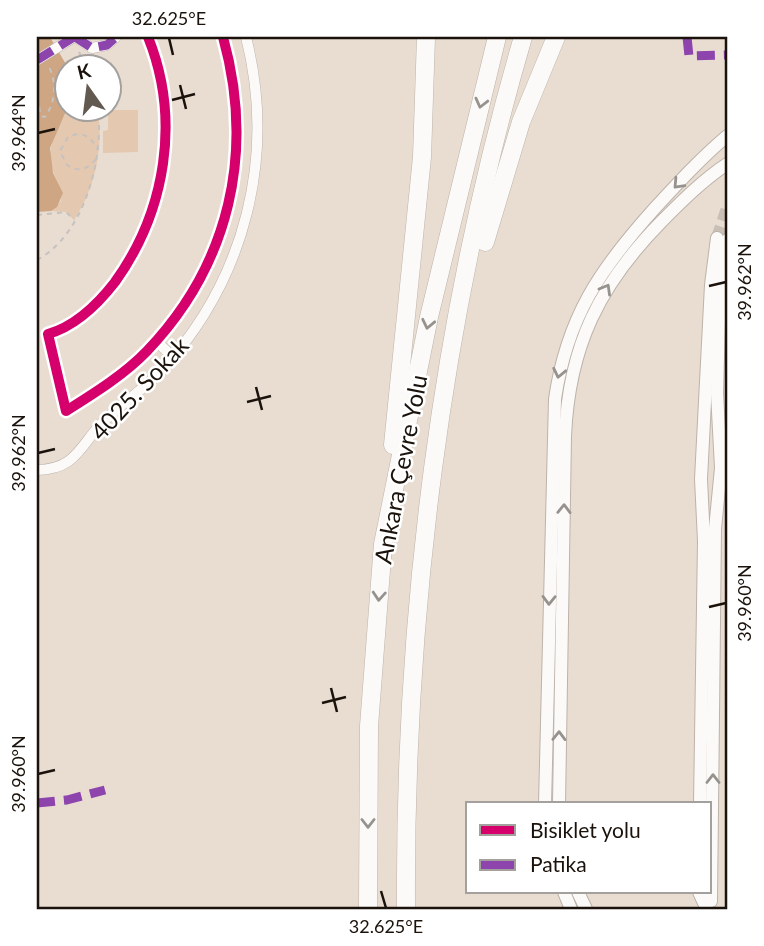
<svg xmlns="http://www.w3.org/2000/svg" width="764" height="946" viewBox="0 0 764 946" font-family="Lato,sans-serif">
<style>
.green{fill:#e4c8b0}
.water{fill:#cea683}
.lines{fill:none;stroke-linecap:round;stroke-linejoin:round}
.secondary-tunnel{stroke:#cabfb4;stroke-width:12;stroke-dasharray:12 6;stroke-linecap:butt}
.street-casing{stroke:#bcb3aa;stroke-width:11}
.secondary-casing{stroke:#bcb3aa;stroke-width:14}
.highway-casing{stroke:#bcb3aa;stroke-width:19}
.path{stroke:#c6c2bf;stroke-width:2;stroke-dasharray:5 5;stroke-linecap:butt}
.street{stroke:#fcfaf8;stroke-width:10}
.secondary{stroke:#fcfaf8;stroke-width:12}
.highway{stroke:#fcfaf8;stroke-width:18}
.quiet{stroke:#8e44ad;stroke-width:9;stroke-dasharray:18 9;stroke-linecap:butt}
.cycleway-casing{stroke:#fff;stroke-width:15}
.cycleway{stroke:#d6006c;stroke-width:10}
.oneway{stroke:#96928d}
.ticks{fill:none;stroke:#1a120b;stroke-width:2.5}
.labels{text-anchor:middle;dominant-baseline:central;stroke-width:5;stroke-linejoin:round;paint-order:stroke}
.street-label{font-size:24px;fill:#1a120b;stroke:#fff}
.neatline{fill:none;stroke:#1a120b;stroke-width:2.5}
.ticks-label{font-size:18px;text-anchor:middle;fill:#1a120b}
</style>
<rect width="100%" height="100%" fill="#e9ddd2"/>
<g class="green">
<path d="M 67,109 L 98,109 C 103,146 97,185 74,220 L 66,212 L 51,211 L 61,201 C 63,185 53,178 51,163 C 47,142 61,127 67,109 Z"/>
<polygon points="108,110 138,110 138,152 103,153 103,131 108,130"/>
</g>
<polygon class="water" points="37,37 50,37 67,66 67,109 50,148 53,173 63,193 57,207 51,211 37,212"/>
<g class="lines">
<polyline class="secondary-tunnel" points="717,238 727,208"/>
<g class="street-casing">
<g id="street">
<polyline points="75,37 92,48 107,45 116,37"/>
<path d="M 148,37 C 181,119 166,211 115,282 C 98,304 76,326 48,334 L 66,411 C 93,394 124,375 147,351 C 230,264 255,152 223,37"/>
<polyline points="37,60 74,37"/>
<polyline points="156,341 173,357"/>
<path d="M 37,470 C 76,469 79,447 102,423 C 121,404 144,389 162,370 C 246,278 276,156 246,37"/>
</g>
</g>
<g class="secondary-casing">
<g id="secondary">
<path d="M 545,804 L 555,399 C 567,317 600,269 655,208 C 678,183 701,158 727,136"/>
<path d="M 559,804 L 565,436 C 569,346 599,285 662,221 C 683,200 703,180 727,164"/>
<polyline points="700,804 704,541 701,479 711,285 717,238"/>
<polyline points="564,892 571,909"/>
<polyline points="578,892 586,909"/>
<polyline points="699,892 704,903 711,901 715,529 721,468 717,393 720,285 727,240"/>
</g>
</g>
<g class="highway-casing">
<g id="highway">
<polyline points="485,242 521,122 556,37"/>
<polyline points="393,445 422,157 426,37"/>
<polyline points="368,909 369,726 383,544 429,317 497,37"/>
<path d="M 406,909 C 404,617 441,317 523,37"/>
</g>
</g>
<g class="path">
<polyline points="79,52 86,66"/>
<path d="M 37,97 L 41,116 L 45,117 C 56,102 57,81 48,65"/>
<path d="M 96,159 C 88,169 79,173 67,165 L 60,151 L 68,137 C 83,130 91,137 98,150"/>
<polyline points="37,215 66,212 74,220"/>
<path d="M 37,260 C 85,234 104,158 98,108"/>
</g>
<use href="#street" class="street"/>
<use href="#secondary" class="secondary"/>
<use href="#highway" class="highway"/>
<g class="quiet">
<polyline points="75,37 92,48 107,45 116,37"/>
<polyline points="687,37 689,56 727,55"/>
<polyline points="37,60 74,37"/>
<polyline points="37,803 67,800 105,790"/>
</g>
<g class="cycleway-casing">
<path id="cycleway" d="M 148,37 C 181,119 166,211 115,282 C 98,304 76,326 48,334 L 66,411 C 93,394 124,375 147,351 C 230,264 255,152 223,37"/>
</g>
<use href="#cycleway" class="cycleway"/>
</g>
<defs><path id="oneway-chevron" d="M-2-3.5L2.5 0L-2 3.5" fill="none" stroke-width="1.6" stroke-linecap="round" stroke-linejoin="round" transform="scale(1.75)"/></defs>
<g class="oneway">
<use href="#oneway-chevron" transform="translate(481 103) rotate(104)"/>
<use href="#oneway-chevron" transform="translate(678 184) rotate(133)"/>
<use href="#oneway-chevron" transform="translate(606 289) rotate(-60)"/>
<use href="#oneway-chevron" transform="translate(428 324) rotate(102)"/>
<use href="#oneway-chevron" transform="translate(559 373) rotate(102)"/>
<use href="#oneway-chevron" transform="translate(564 509) rotate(-89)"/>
<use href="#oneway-chevron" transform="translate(379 596) rotate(94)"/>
<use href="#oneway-chevron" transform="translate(549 600) rotate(91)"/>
<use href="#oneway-chevron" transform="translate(559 736) rotate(-89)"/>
<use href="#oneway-chevron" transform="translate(713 779) rotate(-90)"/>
<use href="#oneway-chevron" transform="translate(368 823) rotate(90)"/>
</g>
<path class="ticks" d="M 169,38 L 173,55M 180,85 L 186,109M 172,100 L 195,94M 38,133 L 55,129M 709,286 L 726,282M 256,387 L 262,410M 247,402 L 271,396M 38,453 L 55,449M 709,607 L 726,603M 331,688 L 337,712M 322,703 L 346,697M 38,774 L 55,770M 381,891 L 386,908"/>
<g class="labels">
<g class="street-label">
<text transform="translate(139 388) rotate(-47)">4025. Sokak</text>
<text transform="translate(400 469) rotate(-79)">Ankara Çevre Yolu</text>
</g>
</g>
<rect width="764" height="946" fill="none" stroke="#ffffff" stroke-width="77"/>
<rect x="466" y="802" width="245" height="91" fill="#ffffff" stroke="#a3a09d" stroke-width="2"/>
<rect x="480" y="825" width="35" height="10" fill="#d6006c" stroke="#a3a09d" stroke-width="2"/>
<text x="530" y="838" font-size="21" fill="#1a120b">Bisiklet yolu</text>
<rect x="480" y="860" width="35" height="10" fill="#8e44ad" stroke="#a3a09d" stroke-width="2"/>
<text x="530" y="872" font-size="21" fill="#1a120b">Patika</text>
<g transform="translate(88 88) rotate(346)"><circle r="33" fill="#ffffff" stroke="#a3a09d" stroke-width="2"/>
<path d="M0-5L12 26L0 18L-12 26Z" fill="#625951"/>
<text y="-10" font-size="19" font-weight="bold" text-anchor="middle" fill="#1a120b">K</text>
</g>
<rect x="38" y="38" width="688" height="870" class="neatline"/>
<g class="ticks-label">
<text x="169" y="25">32.625°E</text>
<text transform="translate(19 133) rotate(-90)" y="6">39.964°N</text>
<text transform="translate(745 282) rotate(-90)" y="6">39.962°N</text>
<text transform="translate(19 453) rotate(-90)" y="6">39.962°N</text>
<text transform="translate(745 603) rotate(-90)" y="6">39.960°N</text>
<text transform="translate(19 774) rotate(-90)" y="6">39.960°N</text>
<text x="386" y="933">32.625°E</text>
</g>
</svg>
